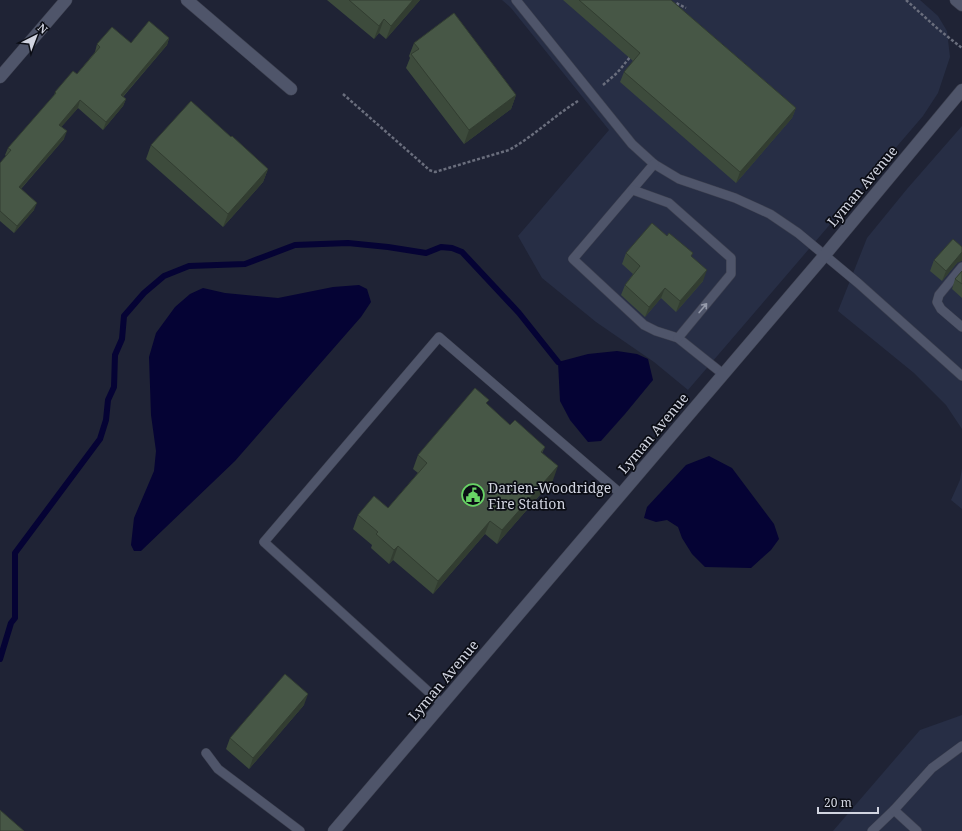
<svg xmlns="http://www.w3.org/2000/svg" width="962" height="831" viewBox="0 0 962 831" font-family="'Noto Serif',serif">
<style>
.built{fill:#272e45}
.water{fill:#050334}
.lines{fill:none;stroke-linecap:round;stroke-linejoin:round}
.stream{stroke:#050334;stroke-width:6}
.service-casing{stroke:#3d404f;stroke-width:10}
.minor-casing{stroke:#3d404f;stroke-width:13}
.tertiary-casing{stroke:#3d404f;stroke-width:13}
.secondary-casing{stroke:#3d404f;stroke-width:13}
.path{stroke:#6a6e7d;stroke-width:2.5;stroke-dasharray:3 2;stroke-linecap:butt}
.service{stroke:#4f556a;stroke-width:9}
.minor{stroke:#4f556a;stroke-width:12}
.tertiary{stroke:#4f556a;stroke-width:12}
.secondary{stroke:#4f556a;stroke-width:12}
.wall{fill:#3d4b3c}
.shaded-wall{fill:#323d31}
.building{fill:#475746;stroke:#323d31}
.oneway{stroke:#969bab}
.labels{text-anchor:middle;dominant-baseline:central;stroke-width:3.5;stroke-linejoin:round;paint-order:stroke}
.street-label{font-size:14px;fill:#d1d4e0;stroke:#0b0d15}
.poi-label{font-size:14px;fill:#d1d4e0;stroke:#0b0d15;text-anchor:start}
</style>
<rect width="100%" height="100%" fill="#1f2335"/>
<g class="built">
<polygon points="502,0 920,0 938,16 947,31 950,57 938,93 923,116 688,390 654,362 596,322 542,278 518,236 609,130 511,8"/>
<polygon points="962,126 962,429 946,405 914,373 838,311 867,238 907,189"/>
<polygon points="962,468 962,509 951,500 960,480"/>
<polygon points="962,715 962,831 833,831 920,730"/>
</g>
<g class="water">
<polygon points="359,285 367,289 371,302 361,317 235,461 141,551 134,551 131,545 134,518 154,471 156,451 151,415 149,357 156,333 175,307 190,294 203,288 225,293 278,298 333,287"/>
<polygon points="617,351 637,354 648,359 653,380 625,414 601,441 588,442 570,420 560,401 558,362 588,354"/>
<polygon points="709,456 732,468 774,524 779,539 771,550 751,568 705,567 692,554 682,538 678,527 667,520 656,522 644,518 647,507 686,465"/>
</g>
<g class="lines">
<polyline class="stream" points="0,659 11,623 15,618 15,553 100,439 106,420 108,400 114,387 115,355 122,339 124,316 144,293 164,276 189,266 245,264 295,245 348,243 388,247 426,253 441,247 452,248 462,252 519,313 558,362"/>
<g class="service-casing">
<g id="service">
<polyline points="516,0 632,144 654,164 679,179 735,198 770,214 798,233 858,283 962,376"/>
<polyline points="654,164 573,259 644,325 656,331 678,338 723,374"/>
<polyline points="633,190 669,203 731,258 731,274 678,338"/>
<polyline points="962,267 939,295 937,302 941,309 962,327"/>
<polyline points="442,704 264,542 439,337 621,494"/>
<polyline points="206,753 218,769 300,831"/>
<polyline points="872,831 894,810"/>
<polyline points="917,831 894,810 932,768 962,746"/>
</g>
</g>
<g class="minor-casing">
<g id="minor">
<polyline points="187,0 291,89"/>
<polyline points="0,77 66,0"/>
</g>
</g>
<g class="tertiary-casing">
<polyline id="tertiary" points="334,831 824,256 962,90"/>
</g>
<g class="secondary-casing">
<polyline id="secondary" points="956,0 962,5"/>
</g>
<g class="path">
<polyline points="906,0 938,29 962,48"/>
<polyline points="672,5 676,3 686,8"/>
<polyline points="603,85 617,73 631,56"/>
<path d="M 343,94 L 425,166 L 429,170 L 435,172 L 509,150 C 534,136 554,116 578,101"/>
</g>
<use href="#service" class="service"/>
<use href="#minor" class="minor"/>
<use href="#tertiary" class="tertiary"/>
<use href="#secondary" class="secondary"/>
</g>
<g class="wall">
<polygon points="327,0 420,0 386,39 379,33 374,39"/>
<polygon points="563,0 671,0 796,108 792,118 736,183 620,82 624,72 633,61"/>
<polygon points="169,38 167,45 123,97 126,99 123,106 103,130 78,108 61,127 64,139 21,189 34,210 14,233 0,221 0,163 6,156 5,155 8,148 54,96 55,92 77,74 95,52 97,44 131,43"/>
<polygon points="414,43 516,95 511,109 464,144 406,68 410,58 409,56"/>
<polygon points="231,137 268,169 263,182 223,227 146,159 151,145"/>
<polygon points="626,253 692,257 703,281 676,312 661,298 645,317 621,295 625,285 633,274 622,264"/>
<polygon points="934,260 957,263 942,281 930,271"/>
<polygon points="962,271 962,298 952,289 955,279"/>
<polygon points="487,405 510,425 545,447 542,453 553,480 497,544 485,534 433,594 393,560 389,564 371,548 372,545 353,529 358,515 388,508 418,473 413,469 418,455"/>
<polygon points="304,705 249,769 226,749 230,738"/>
</g>
<g class="shaded-wall">
<polygon points="413,0 420,0 386,39 391,26"/>
<polygon points="384,19 379,33 374,39 379,26"/>
<polygon points="169,38 167,45 118,102 121,95"/>
<polygon points="516,95 511,109 464,144 469,130"/>
<polygon points="126,99 123,106 103,130 106,122"/>
<polygon points="80,100 78,108 57,132 59,125"/>
<polygon points="796,108 792,118 736,183 740,172"/>
<polygon points="67,131 64,139 16,194 19,187"/>
<polygon points="268,169 263,182 223,227 228,214"/>
<polygon points="37,203 34,210 14,233 17,226"/>
<polygon points="962,252 962,261 957,263 942,281 946,271"/>
<polygon points="707,270 703,281 676,312 680,301"/>
<polygon points="665,288 661,298 645,317 649,307"/>
<polygon points="558,466 553,480 497,544 502,530"/>
<polygon points="490,521 485,534 433,594 438,581"/>
<polygon points="398,546 393,560 389,564 394,550"/>
<polygon points="308,694 304,705 249,769 253,758"/>
</g>
<g class="building">
<polygon points="349,0 413,0 391,26 384,19 379,26"/>
<polygon points="579,0 671,0 796,108 740,172 624,72 640,53"/>
<polygon points="454,13 516,95 469,130 411,54 419,49 414,43"/>
<polygon points="149,21 169,38 121,95 126,99 106,122 80,100 59,125 67,131 19,187 37,203 17,226 0,211 0,163 11,150 8,148 56,93 55,92 73,71 77,74 100,47 97,44 112,27 131,43"/>
<polygon points="191,101 231,137 232,136 268,169 228,214 151,145"/>
<polygon points="652,223 667,236 669,233 693,253 691,256 707,270 680,301 665,288 649,307 625,285 640,266 626,253"/>
<polygon points="953,239 962,247 962,252 946,271 934,260"/>
<polygon points="962,271 962,284 955,279"/>
<polygon points="475,388 489,400 486,403 510,425 515,420 545,447 541,452 558,466 502,530 490,521 438,581 398,546 394,550 376,534 378,532 358,515 374,496 388,508 427,463 418,455"/>
<polygon points="285,674 308,694 253,758 230,738"/>
<polygon points="0,810 24,831 0,831"/>
</g>
<defs><path id="oneway-shaft" d="M-6 0H5M1.5-3L5.5 0L1.5 3" fill="none" stroke-width="1.6" stroke-linecap="round" stroke-linejoin="round"/></defs>
<use class="oneway" href="#oneway-shaft" transform="translate(703 308) rotate(-50)"/>
<defs>
<g id="civic-ring" transform="scale(1.15)"><circle r="9.5" fill="#0b0d15" stroke="#68d465" stroke-width="1.5"/><path d="M-.6-6.5H3V-4.5H.6V-3L4-1V1h2V6H-6V1h2V-1L-.6-3ZM-1.2 2.5V6h2.4V2.5Z" fill="#68d465"/></g>
</defs>
<g fill-rule="evenodd">
<use href="#civic-ring" x="473" y="495"/>
</g>
<g class="labels">
<g class="street-label">
<text transform="translate(862 186) rotate(-50)">Lyman Avenue</text>
<text transform="translate(653 433) rotate(-50)">Lyman Avenue</text>
<text transform="translate(443 680) rotate(-50)">Lyman Avenue</text>
</g>
<g class="poi-label">
<text x="488" y="487">Darien-Woodridge<tspan x="488" dy="16">Fire Station</tspan></text>
</g>
</g>
<g transform="translate(36 36) rotate(42)" stroke="#0b0d15" stroke-width="3" paint-order="stroke">
<path d="M0-3L7 15L0 10L-7 15Z" fill="#d1d4e0"/>
<text y="-6" font-size="11" font-weight="bold" text-anchor="middle" fill="#d1d4e0">N</text>
</g>
<path d="M818 807v6h60v-6" fill="none" stroke="#d1d4e0" stroke-width="2"/>
<text x="824" y="807" font-size="12" fill="#d1d4e0" stroke="#0b0d15" stroke-width="3" paint-order="stroke">20 m</text>
</svg>
